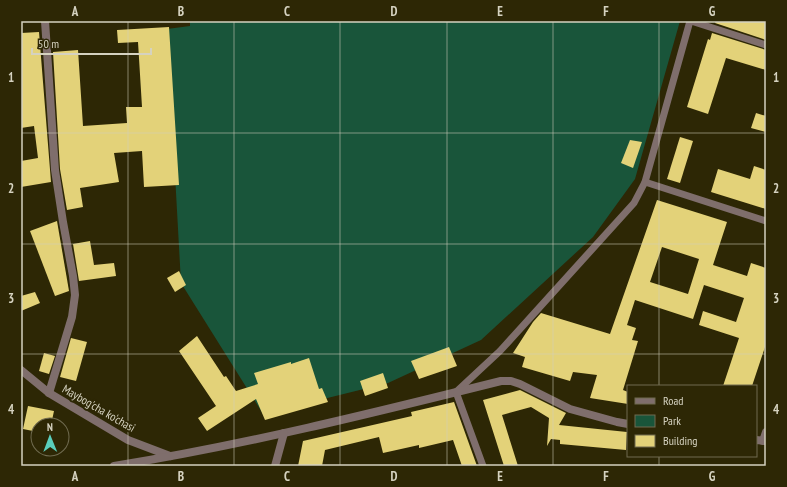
<svg xmlns="http://www.w3.org/2000/svg" width="787" height="487" viewBox="0 0 787 487" font-family="'PT Sans Narrow',sans-serif">
<style>
.green{fill:#19553a}
.building{fill:#e3d279;fill-rule:evenodd}
.lines{fill:none;stroke-linecap:round;stroke-linejoin:round}
.service{stroke:#7f6e6c;stroke-width:7}
.minor{stroke:#7f6e6c;stroke-width:8}
.grid{fill:none;stroke:#d5d2c0;stroke-width:1;stroke-opacity:0.55}
.labels{text-anchor:middle;dominant-baseline:central;stroke-width:4;stroke-linejoin:round;paint-order:stroke}
.street-label{font-size:12px;fill:#d5d2c0;stroke:#2d2705}
.neatline{fill:none;stroke:#d5d2c0;stroke-width:1.5}
.grid-label{font-size:13px;text-anchor:middle;font-weight:bold;fill:#d5d2c0}
</style>
<rect width="100%" height="100%" fill="#2d2705"/>
<polygon class="green" points="190,21 680,21 635,179 593,237 481,340 388,383 263,414 181,283 167,29 190,26"/>
<g class="building">
<polygon points="716,21 766,21 766,40 715,23"/>
<polygon points="169,27 179,185 144,187 142,151 114,153 119,182 80,188 83,207 67,210 60,169 53,52 78,50 83,126 127,123 126,107 142,107 138,42 118,43 117,30"/>
<polygon points="39,32 51,182 21,187 21,161 38,158 34,126 21,128 21,33"/>
<polygon points="712,33 766,50 766,70 726,58 708,114 687,107 708,39 710,40"/>
<polygon points="756,113 766,116 766,132 751,128"/>
<polygon points="680,137 693,141 680,183 667,179"/>
<polygon points="630,140 642,142 633,168 621,163"/>
<polygon points="754,166 766,170 766,209 711,192 718,169 750,179"/>
<path d="M 657,200 L 727,222 L 713,265 L 747,276 L 751,263 L 766,268 L 766,344 L 752,386 L 723,386 L 739,338 L 699,325 L 703,311 L 736,322 L 744,298 L 704,285 L 693,319 L 635,300 L 627,325 L 636,328 L 632,340 L 638,341 L 623,390 L 628,392 L 628,404 L 590,398 L 597,375 L 573,372 L 570,381 L 522,367 L 525,357 L 513,353 L 533,322 L 541,313 L 610,334 ZM 662,247 L 699,259 L 688,294 L 650,282 Z"/>
<polygon points="57,221 69,291 55,296 30,231"/>
<polygon points="90,241 94,265 114,263 116,276 79,281 73,244"/>
<polygon points="179,271 186,285 175,292 167,278"/>
<polygon points="35,292 40,303 21,311 21,296"/>
<polygon points="197,336 224,377 226,376 236,391 258,384 254,373 291,362 291,364 309,358 319,389 322,388 328,402 265,420 256,399 207,431 198,418 216,406 179,351"/>
<polygon points="71,338 87,342 76,381 60,377"/>
<polygon points="449,347 457,366 419,379 411,361"/>
<polygon points="44,353 55,356 49,374 39,371"/>
<polygon points="383,373 388,388 365,396 360,381"/>
<polygon points="520,390 566,413 559,425 627,432 626,450 560,444 560,440 551,439 547,446 549,418 531,407 502,415 518,466 504,466 483,400"/>
<polygon points="454,402 477,466 462,466 453,440 419,448 419,445 383,453 379,437 325,450 322,466 298,466 303,441 412,416 411,412"/>
<polygon points="28,406 54,411 51,425 38,425 38,432 23,429"/>
</g>
<g class="lines">
<g class="service">
<polyline points="691,21 766,45"/>
<polyline points="645,182 766,221"/>
<polyline points="483,466 456,392 500,351 634,203 645,182 690,21"/>
</g>
<g class="minor">
<polyline points="45,21 55,170 63,222 73,276 75,295 72,317 49,393"/>
<polyline points="21,370 49,393 128,440 170,456"/>
<polyline points="756,440 766,441"/>
<polyline points="763,441 766,432"/>
<path d="M 114,466 C 244,445 373,413 501,381 L 511,381 L 520,384 L 570,409 L 617,422 L 628,424"/>
<polyline points="275,466 284,433"/>
</g>
</g>
<path class="grid" d="M 128,21 L 128,466M 234,21 L 234,466M 340,21 L 340,466M 447,21 L 447,466M 553,21 L 553,466M 659,21 L 659,386M 21,133 L 766,133M 21,244 L 766,244M 21,354 L 766,354M 659,456 L 659,466"/>
<g class="labels">
<g class="street-label">
<text transform="translate(99 408) rotate(30)">Maybog'cha ko'chasi</text>
</g>
</g>
<rect width="787" height="487" fill="none" stroke="#2d2705" stroke-width="44"/>
<rect x="627" y="385" width="130" height="72" fill="#2d2705" stroke="#706b50"/>
<rect x="635" y="398" width="20" height="6" fill="#7f6e6c" stroke="#706b50"/>
<text x="663" y="405" font-size="12" fill="#d5d2c0">Road</text>
<rect x="635" y="415" width="20" height="12" fill="#19553a" stroke="#706b50"/>
<text x="663" y="425" font-size="12" fill="#d5d2c0">Park</text>
<rect x="635" y="435" width="20" height="12" fill="#e3d279" stroke="#706b50"/>
<text x="663" y="445" font-size="12" fill="#d5d2c0">Building</text>
<g transform="translate(50 437) rotate(359)"><circle r="19" fill="#2d2705" stroke="#706b50"/>
<path d="M0-3L7 15L0 10L-7 15Z" fill="#5acebc"/>
<text y="-6" font-size="11" font-weight="bold" text-anchor="middle" fill="#d5d2c0">N</text>
</g>
<path d="M32 48v6h119v-6" fill="none" stroke="#d5d2c0" stroke-width="2"/>
<text x="38" y="48" font-size="12" fill="#d5d2c0" stroke="#2d2705" stroke-width="3" paint-order="stroke">50 m</text>
<rect x="22" y="22" width="743" height="443" class="neatline"/>
<g class="grid-label">
<text x="75" y="16">A</text>
<text x="181" y="16">B</text>
<text x="287" y="16">C</text>
<text x="394" y="16">D</text>
<text x="500" y="16">E</text>
<text x="606" y="16">F</text>
<text x="712" y="16">G</text>
<text x="11" y="82">1</text>
<text x="776" y="82">1</text>
<text x="11" y="193">2</text>
<text x="776" y="193">2</text>
<text x="11" y="303">3</text>
<text x="776" y="303">3</text>
<text x="11" y="414">4</text>
<text x="776" y="414">4</text>
<text x="75" y="481">A</text>
<text x="181" y="481">B</text>
<text x="287" y="481">C</text>
<text x="394" y="481">D</text>
<text x="500" y="481">E</text>
<text x="606" y="481">F</text>
<text x="712" y="481">G</text>
</g>
</svg>
